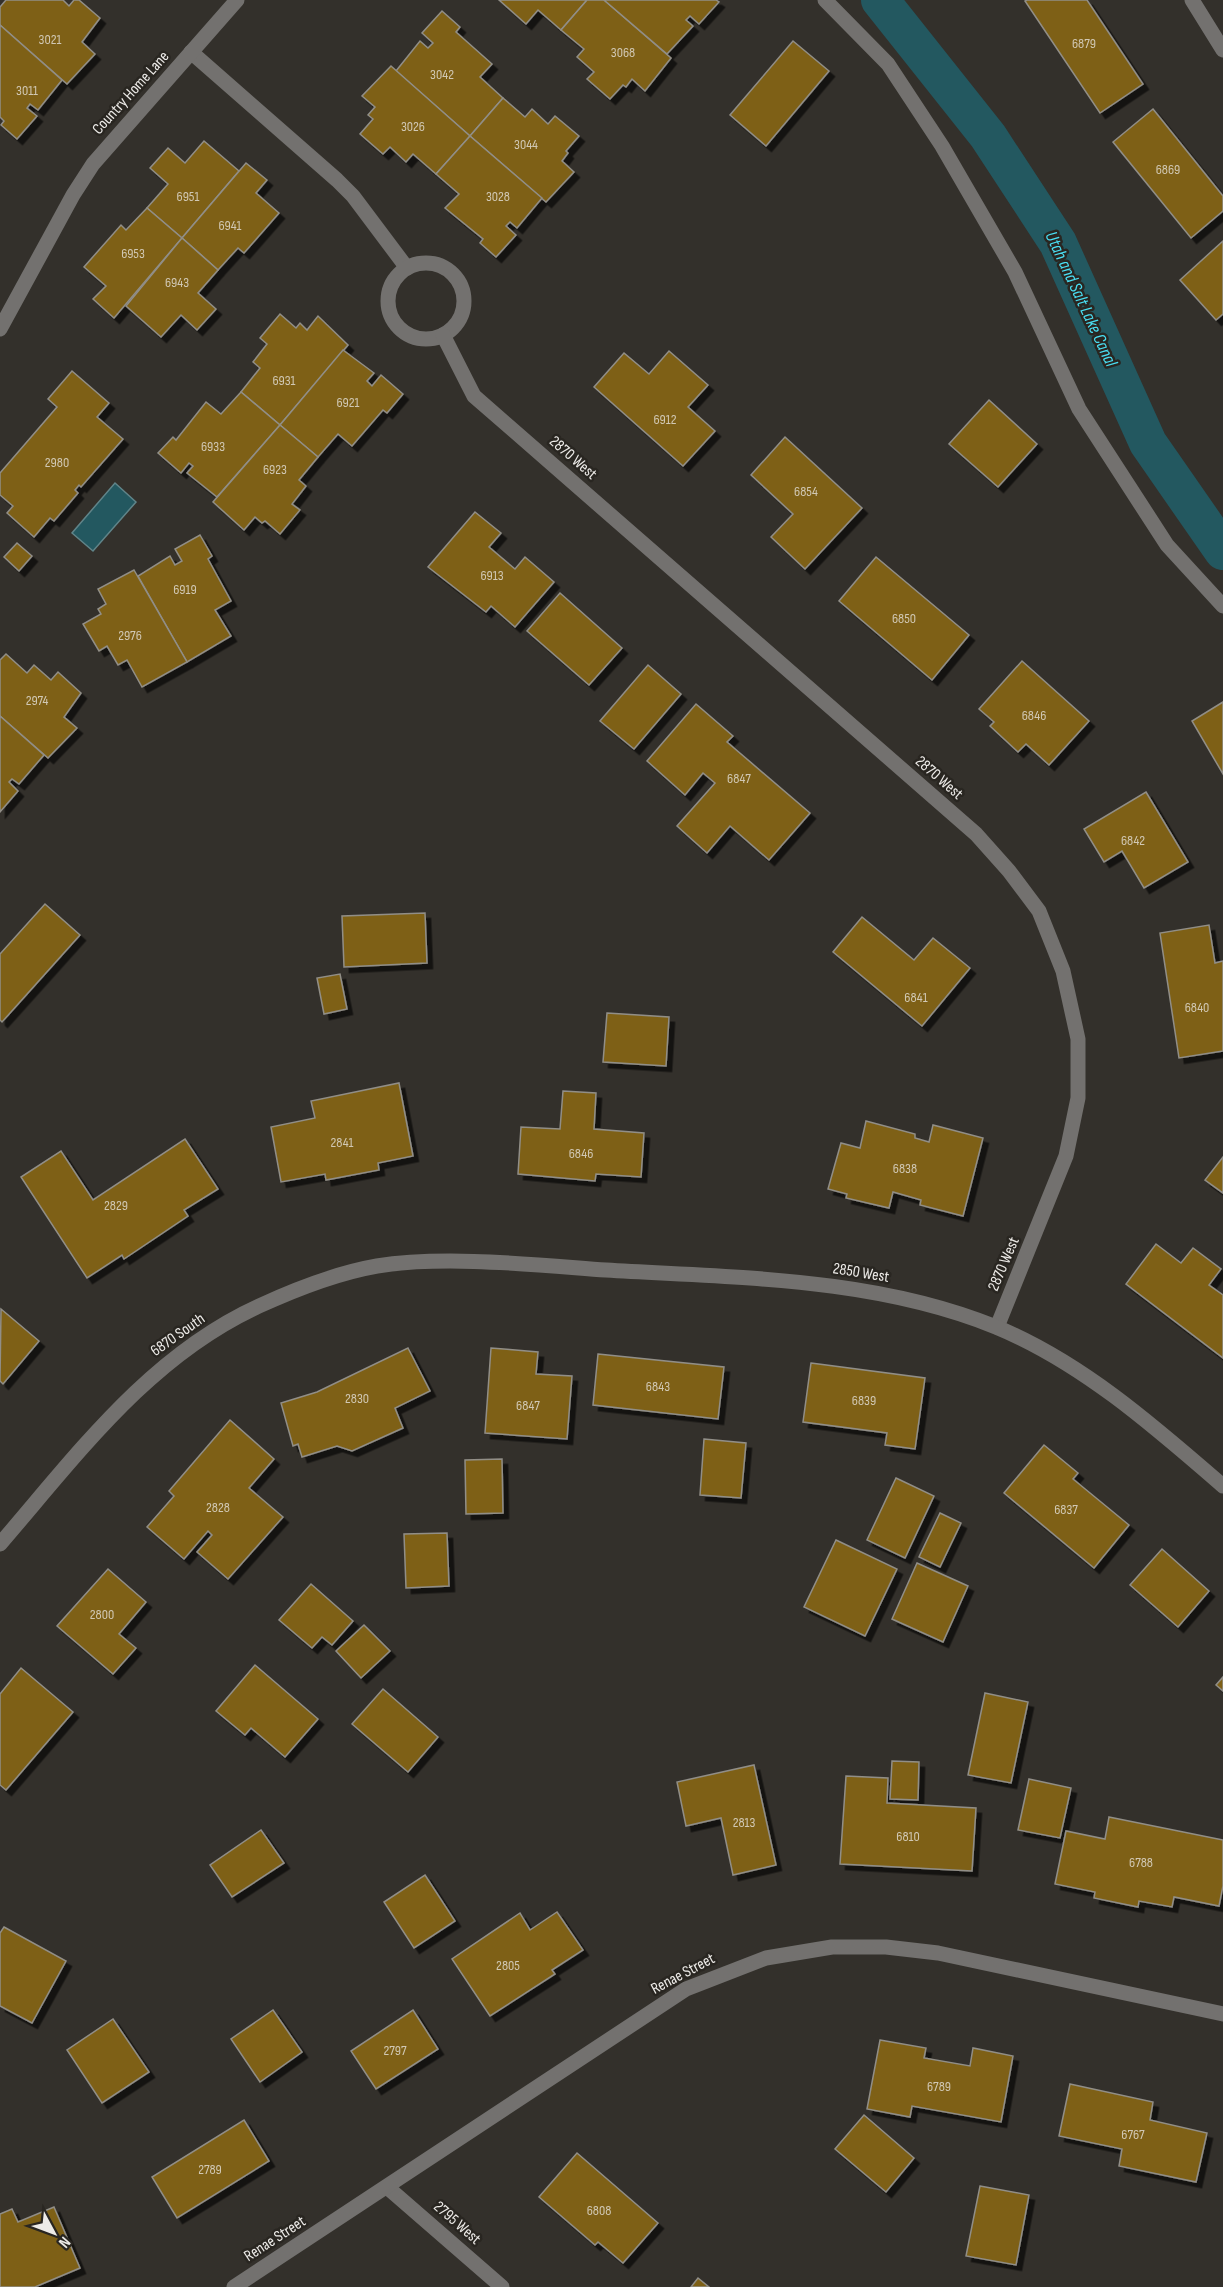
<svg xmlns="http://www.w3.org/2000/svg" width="1223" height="2287" viewBox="0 0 1223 2287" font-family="'Sofia Sans Condensed',sans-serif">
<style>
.water{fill:#235860;stroke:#608489;stroke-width:1.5}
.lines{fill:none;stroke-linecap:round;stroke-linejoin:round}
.canal{stroke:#235860;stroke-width:38}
.building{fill:#7e6117;stroke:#918e87;stroke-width:1.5;filter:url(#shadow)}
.minor{stroke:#73716f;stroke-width:15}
.labels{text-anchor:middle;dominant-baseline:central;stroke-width:5;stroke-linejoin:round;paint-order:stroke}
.number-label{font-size:14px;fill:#d1c8b4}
.street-label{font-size:16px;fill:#edebe8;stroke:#292621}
.water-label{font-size:18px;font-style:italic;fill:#49ddf1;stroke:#292621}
</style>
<defs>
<filter id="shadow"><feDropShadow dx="5.5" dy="5.5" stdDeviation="0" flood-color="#0009"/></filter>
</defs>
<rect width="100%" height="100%" fill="#33302b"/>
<polygon class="water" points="115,483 136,502 93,551 72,533"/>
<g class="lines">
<polyline class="canal" points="880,0 988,136 1058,243 1148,443 1223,551"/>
</g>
<g class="building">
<polygon points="6,0 63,0 69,6 74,0 79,0 100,18 82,42 95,54 67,84 0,25 0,7"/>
<polygon points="499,0 587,0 561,30 538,10 526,24"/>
<polygon points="587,0 604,0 671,58 645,91 632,79 626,87 623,85 610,99 587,79 594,72 577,57 584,49 561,30"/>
<polygon points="604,0 716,0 719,2 699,24 690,16 686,20 693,26 667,54"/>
<polygon points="1027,0 1087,0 1143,84 1100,113 1025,1"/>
<polygon points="442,11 460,27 456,32 492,64 480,77 503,98 470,136 396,71 420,41 428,48 433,43 422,33"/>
<polygon points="0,25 62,80 38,110 30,104 27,108 37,116 17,139 1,125 4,121 0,117"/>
<polygon points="793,41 829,71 766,146 730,115"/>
<polygon points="391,66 470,136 436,174 413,154 406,162 390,147 383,154 360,134 373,119 368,115 375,107 362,96"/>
<polygon points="503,98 525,117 532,109 548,124 555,116 579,136 566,151 568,153 562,161 574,172 546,202 470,136"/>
<polygon points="1153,109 1223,196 1223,211 1191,238 1113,142"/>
<polygon points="470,136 542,198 517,228 510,222 506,226 516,235 496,257 480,243 483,239 445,208 459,194 436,174"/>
<polygon points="204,141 239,171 182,238 147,208 168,184 150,168 168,148 185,163"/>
<polygon points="246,163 267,180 256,193 279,213 244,253 238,248 218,270 182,238"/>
<polygon points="147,208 182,238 114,318 93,299 106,286 84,267 121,225 126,230"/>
<polygon points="182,238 218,270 198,293 216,309 197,330 181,315 161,337 126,306"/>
<polygon points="1223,241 1223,314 1216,320 1180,280"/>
<polygon points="280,314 296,328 300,323 307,330 318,316 348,345 280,425 241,392 260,368 253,362 267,344 260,338"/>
<polygon points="343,350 374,373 367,381 372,386 381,375 403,394 387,413 383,410 352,446 338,434 318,457 280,425"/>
<polygon points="669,351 708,385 688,407 715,431 683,466 594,387 624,353 649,374"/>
<polygon points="72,371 109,403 97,417 123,439 81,487 79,485 75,490 78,493 54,521 50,518 34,537 7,513 13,506 0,495 0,473 57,407 48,399"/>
<polygon points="241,392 280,425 217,497 187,473 193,466 189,463 181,473 158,453 173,437 176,440 206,402 221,414"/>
<polygon points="989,400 1037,444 998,487 949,444"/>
<polygon points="280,425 318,457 299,480 306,486 292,504 300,510 280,534 265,521 262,523 255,517 244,530 213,502"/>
<polygon points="785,437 862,508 805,569 771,537 793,514 751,475"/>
<polygon points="475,512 501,533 489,547 515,569 525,557 554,582 515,627 491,606 486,612 428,567"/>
<polygon points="200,535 212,556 208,559 231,601 215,610 231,636 187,662 138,576 170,556 175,565 182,561 175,549"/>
<polygon points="17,543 32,556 19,571 4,557"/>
<polygon points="876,557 969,635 932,680 839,601"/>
<polygon points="134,570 187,662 142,687 127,660 118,665 107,646 99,651 83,624 101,614 98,609 106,604 98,589"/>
<polygon points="560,593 622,648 589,685 527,631"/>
<polygon points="6,654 27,673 34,665 51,680 58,672 81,693 64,717 77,728 48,758 0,716 0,660"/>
<polygon points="1022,661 1089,721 1049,765 1026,744 1018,752 990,726 994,722 979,709"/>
<polygon points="648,665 681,694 634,749 600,721"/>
<polygon points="1223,702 1223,774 1192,721"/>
<polygon points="696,704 733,736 727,742 810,813 769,860 730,826 707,853 677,826 715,783 703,773 685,795 647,761"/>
<polygon points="0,716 44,755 19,784 12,779 9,782 18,791 0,812"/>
<polygon points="1146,792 1188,862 1144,888 1122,851 1104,862 1084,829"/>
<polygon points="45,904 80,935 2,1022 0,1020 0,954"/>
<polygon points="425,913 427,963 344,967 342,916"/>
<polygon points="862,917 914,960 933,938 970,968 922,1026 833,952"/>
<polygon points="1209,925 1215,963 1223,961 1223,1051 1179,1058 1160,933"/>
<polygon points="340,974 347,1009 324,1014 317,978"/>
<polygon points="607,1013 669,1017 666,1066 603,1062"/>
<polygon points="399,1083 413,1156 378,1163 379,1170 326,1180 325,1174 281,1182 271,1127 315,1118 311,1101"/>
<polygon points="563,1091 596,1093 594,1129 644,1133 641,1177 596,1174 595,1181 518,1174 521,1127 560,1129"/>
<polygon points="866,1121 915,1134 915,1138 929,1142 933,1125 983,1138 963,1216 920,1205 921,1200 893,1192 889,1208 846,1198 847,1194 828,1189 841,1143 860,1148"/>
<polygon points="185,1139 218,1189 184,1210 188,1216 124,1259 122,1255 87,1278 21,1177 61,1151 93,1200"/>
<polygon points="1223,1157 1223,1193 1205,1180"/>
<polygon points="1156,1244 1181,1263 1193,1248 1221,1269 1209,1285 1223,1295 1223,1358 1126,1284"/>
<polygon points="1,1309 39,1341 3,1384 0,1381"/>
<polygon points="408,1348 430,1391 395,1408 403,1428 352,1451 337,1446 302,1457 298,1444 293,1446 281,1403 317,1392"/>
<polygon points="491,1348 538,1352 536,1374 572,1376 567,1439 485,1433"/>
<polygon points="598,1354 724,1367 718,1419 593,1405"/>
<polygon points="811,1363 925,1378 915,1449 885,1445 887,1433 803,1422"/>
<polygon points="230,1420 274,1459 249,1488 283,1517 228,1579 197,1552 212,1535 208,1531 184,1559 147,1527 174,1496 169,1491"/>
<polygon points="704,1439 746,1443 741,1498 700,1495"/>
<polygon points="1044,1445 1078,1473 1073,1479 1129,1525 1094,1568 1004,1493"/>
<polygon points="502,1459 503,1513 466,1514 465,1460"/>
<polygon points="896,1478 934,1496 905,1558 867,1540"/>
<polygon points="940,1513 961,1523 940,1567 919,1557"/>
<polygon points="447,1533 449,1586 406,1588 404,1534"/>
<polygon points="836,1540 897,1569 865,1636 804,1607"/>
<polygon points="1162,1549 1209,1591 1178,1627 1130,1585"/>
<polygon points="917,1563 968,1586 943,1642 892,1619"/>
<polygon points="108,1569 146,1602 119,1634 136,1648 113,1674 57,1626"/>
<polygon points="311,1584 353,1621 332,1645 322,1637 312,1648 279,1620"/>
<polygon points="364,1625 390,1651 361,1678 336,1651"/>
<polygon points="255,1665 318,1719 285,1757 251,1728 245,1735 216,1711"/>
<polygon points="21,1668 73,1712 6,1790 0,1785 0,1694"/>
<polygon points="1223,1677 1223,1691 1216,1685"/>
<polygon points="383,1689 438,1737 408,1772 352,1724"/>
<polygon points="985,1693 1028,1702 1011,1783 968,1775"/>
<polygon points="892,1761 919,1762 918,1800 890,1799"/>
<polygon points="754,1765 776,1865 733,1875 721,1818 686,1826 677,1782"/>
<polygon points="846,1776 888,1778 887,1803 976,1808 972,1871 840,1864"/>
<polygon points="1029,1779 1071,1788 1060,1838 1018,1830"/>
<polygon points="1109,1817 1223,1840 1223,1886 1219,1906 1174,1897 1172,1907 1139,1901 1138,1907 1094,1898 1095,1892 1055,1884 1066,1831 1105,1839"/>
<polygon points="261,1830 284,1863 232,1897 210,1865"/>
<polygon points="425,1875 455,1921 414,1948 384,1902"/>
<polygon points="557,1912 583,1950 552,1970 555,1974 490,2016 452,1959 520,1913 530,1930"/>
<polygon points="4,1927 66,1961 32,2023 0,2006 0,1933"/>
<polygon points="273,2010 302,2052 260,2082 231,2039"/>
<polygon points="413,2010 438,2049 376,2089 351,2051"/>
<polygon points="113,2019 149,2072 102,2103 67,2050"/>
<polygon points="880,2040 926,2048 924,2058 970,2066 973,2048 1013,2056 1001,2122 912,2106 910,2117 867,2109"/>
<polygon points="1070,2084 1153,2102 1150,2120 1207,2133 1196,2182 1119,2166 1122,2149 1059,2136"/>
<polygon points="864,2115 914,2158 886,2192 835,2149"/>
<polygon points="244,2120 269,2161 177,2218 152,2177"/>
<polygon points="577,2153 658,2223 623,2263 598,2242 595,2245 539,2197"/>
<polygon points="980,2186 1029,2195 1016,2265 966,2256"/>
<polygon points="54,2207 80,2268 35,2287 0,2287 0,2214 12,2209 18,2222"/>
<polygon points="698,2278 709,2287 691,2287"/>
</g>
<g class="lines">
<g class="minor">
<polyline points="825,0 888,64 942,146 1015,272 1079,409 1167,545 1223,606"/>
<polyline points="1192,0 1223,50"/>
<polyline points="191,52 337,180 353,196 407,268"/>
<circle cx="426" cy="301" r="38"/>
<polyline points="0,329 73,195 93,164 237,0"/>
<polyline points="443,335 474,396 976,834 1009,871 1039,911 1063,971 1078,1039 1078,1098 1066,1156 997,1327"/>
<path d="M 0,1544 C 77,1455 149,1356 259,1306 C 296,1289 337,1273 377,1266 C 444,1255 537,1265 606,1270 C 736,1278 873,1277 996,1327 C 1081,1362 1154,1426 1223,1486"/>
<polyline points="387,2187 502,2287"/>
<polyline points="234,2287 686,1989 766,1958 832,1947 886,1947 938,1953 1223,2014"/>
</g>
</g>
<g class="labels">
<g class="number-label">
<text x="50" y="39">3021</text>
<text x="1084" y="43">6879</text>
<text x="623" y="52">3068</text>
<text x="442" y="74">3042</text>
<text x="27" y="90">3011</text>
<text x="413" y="126">3026</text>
<text x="526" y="144">3044</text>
<text x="1168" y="169">6869</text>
<text x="188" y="196">6951</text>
<text x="498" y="196">3028</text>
<text x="230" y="225">6941</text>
<text x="133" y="253">6953</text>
<text x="177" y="282">6943</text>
<text x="284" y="380">6931</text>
<text x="348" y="402">6921</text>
<text x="665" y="419">6912</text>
<text x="213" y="446">6933</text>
<text x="57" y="462">2980</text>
<text x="275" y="469">6923</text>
<text x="806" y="491">6854</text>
<text x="492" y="575">6913</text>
<text x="185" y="589">6919</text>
<text x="904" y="618">6850</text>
<text x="130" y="635">2976</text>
<text x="37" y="700">2974</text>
<text x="1034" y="715">6846</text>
<text x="739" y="778">6847</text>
<text x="1133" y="840">6842</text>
<text x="916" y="997">6841</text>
<text x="1197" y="1007">6840</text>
<text x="342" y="1142">2841</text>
<text x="581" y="1153">6846</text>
<text x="905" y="1168">6838</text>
<text x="116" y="1205">2829</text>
<text x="658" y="1386">6843</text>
<text x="357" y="1398">2830</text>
<text x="864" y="1400">6839</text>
<text x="528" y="1405">6847</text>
<text x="218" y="1507">2828</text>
<text x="1066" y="1509">6837</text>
<text x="102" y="1614">2800</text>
<text x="744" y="1822">2813</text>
<text x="908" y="1836">6810</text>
<text x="1141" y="1862">6788</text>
<text x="508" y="1965">2805</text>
<text x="395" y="2050">2797</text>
<text x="939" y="2086">6789</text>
<text x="1133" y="2134">6767</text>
<text x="210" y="2169">2789</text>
<text x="599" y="2210">6808</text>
</g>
<g class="street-label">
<text transform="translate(131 93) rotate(-48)">Country Home Lane</text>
<text transform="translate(573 458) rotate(41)">2870 West</text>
<text transform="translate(939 778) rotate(41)">2870 West</text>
<text transform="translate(1004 1264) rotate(-67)">2870 West</text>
<text transform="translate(861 1273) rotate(9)">2850 West</text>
<text transform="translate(178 1335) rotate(-35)">6870 South</text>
<text transform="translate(683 1974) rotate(-28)">Renae Street</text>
<text transform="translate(457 2223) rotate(41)">2795 West</text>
<text transform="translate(275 2239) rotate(-33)">Renae Street</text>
</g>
<g class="water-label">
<text transform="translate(1081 299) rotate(65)">Utah and Salt Lake Canal</text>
</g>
</g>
<g transform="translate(54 2233) rotate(131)" stroke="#292621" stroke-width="4.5" paint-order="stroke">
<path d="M0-4.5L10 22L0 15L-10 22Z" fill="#edebe8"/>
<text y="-9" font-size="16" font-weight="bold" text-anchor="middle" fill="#edebe8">N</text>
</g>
</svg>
